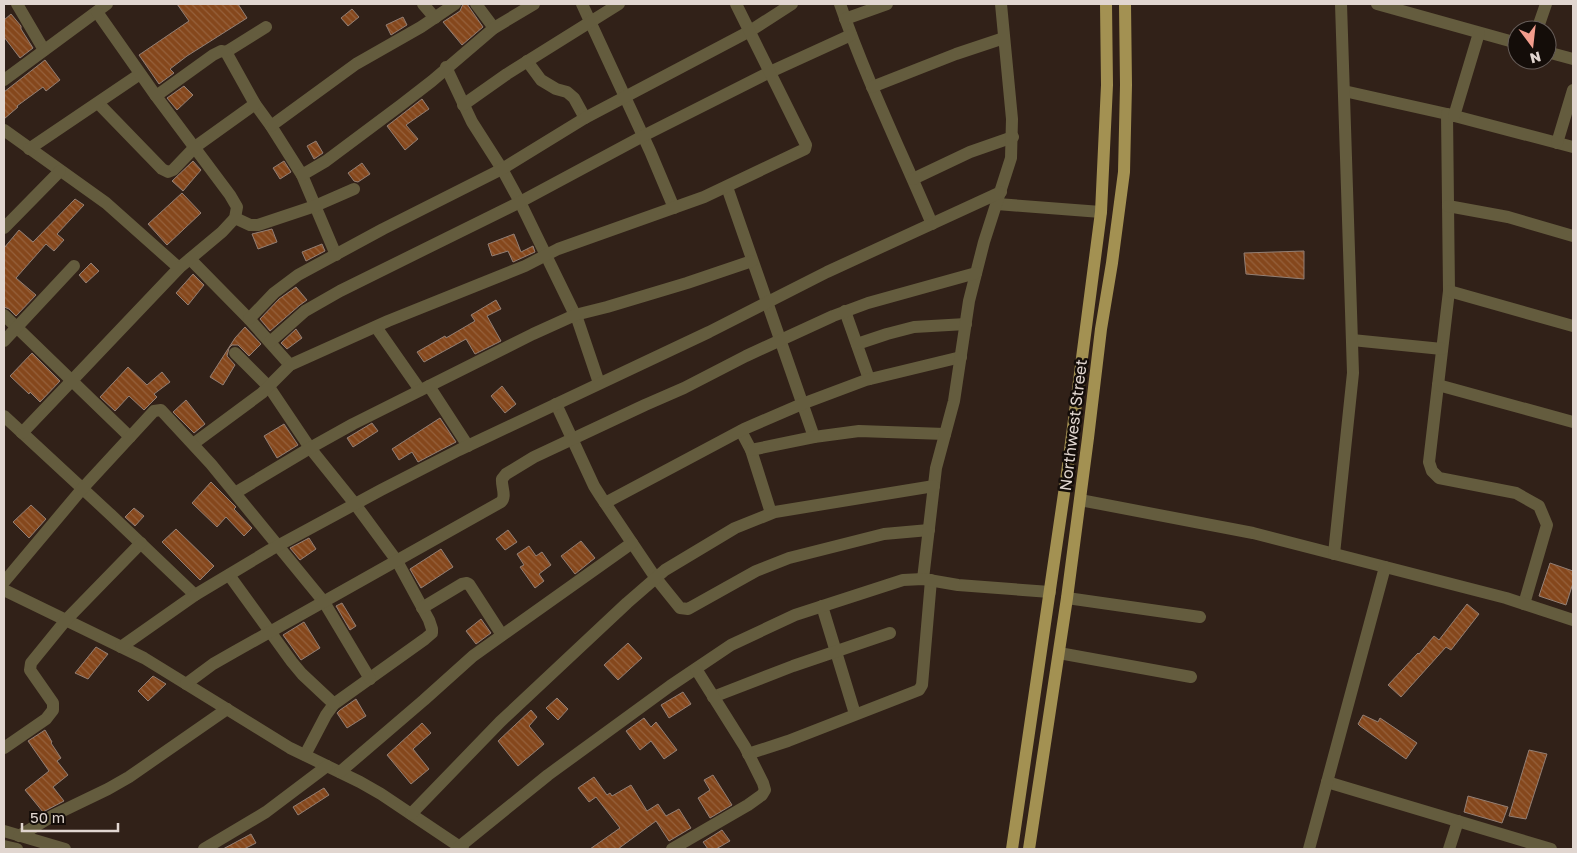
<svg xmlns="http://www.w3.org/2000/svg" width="1577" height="853" viewBox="0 0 1577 853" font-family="'Golos Text',sans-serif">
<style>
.building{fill:url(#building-back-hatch);stroke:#937f74}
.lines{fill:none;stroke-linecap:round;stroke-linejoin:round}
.minor{stroke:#645c3e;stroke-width:12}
.major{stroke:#a39152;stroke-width:12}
.labels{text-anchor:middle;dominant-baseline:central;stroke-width:5;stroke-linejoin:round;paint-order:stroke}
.street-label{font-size:16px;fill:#e1d6d0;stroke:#140d09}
</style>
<defs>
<pattern id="building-back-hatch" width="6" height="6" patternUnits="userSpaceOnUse" patternTransform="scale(1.25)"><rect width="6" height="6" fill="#85471c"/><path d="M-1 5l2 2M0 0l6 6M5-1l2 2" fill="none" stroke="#96613c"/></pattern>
</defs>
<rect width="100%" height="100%" fill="#312118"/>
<g class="building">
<polygon points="177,4 238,4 247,18 187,56 170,69 174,73 159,84 139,55 189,21"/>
<polygon points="463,4 467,4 483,27 462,45 443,22 460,11"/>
<polygon points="352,9 359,17 348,26 341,18"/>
<polygon points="11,14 21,26 21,29 33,48 20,58 4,37 4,20"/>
<polygon points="403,17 407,25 391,35 386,25"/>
<polygon points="45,60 60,80 46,91 43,87 17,106 18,107 4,119 4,92"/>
<polygon points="184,86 193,95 177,110 167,98"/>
<polygon points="422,99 429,109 406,125 418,139 405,150 387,126"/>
<polygon points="316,141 323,153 314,159 307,146"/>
<polygon points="193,161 201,170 183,191 172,181"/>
<polygon points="284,161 291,172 280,179 273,168"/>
<polygon points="362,163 370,174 358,182 354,181 348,173"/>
<polygon points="182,193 201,213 167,245 148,224"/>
<polygon points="75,199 84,205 57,234 64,240 54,251 46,244 16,278 36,295 16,316 9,309 4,307 4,248 19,230 33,242"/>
<polygon points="272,229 277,242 258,249 252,234"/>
<polygon points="514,234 521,252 533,246 535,252 513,262 508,251 492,256 488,244"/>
<polygon points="322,244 325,251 306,261 302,252"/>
<polygon points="1304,251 1304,279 1246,274 1244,253"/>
<polygon points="91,263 99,271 86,283 79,275"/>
<polygon points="193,274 204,285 188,305 176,293"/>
<polygon points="296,287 307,300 300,305 270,331 260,319 279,299"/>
<polygon points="496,300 501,309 487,316 501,341 475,354 466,339 424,362 417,352 445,336 446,338 475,321 471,315"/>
<polygon points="245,327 261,344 249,356 238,345 232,345 229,348 227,356 235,365 223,385 210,377 235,338"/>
<polygon points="296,329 302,338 287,349 281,343"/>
<polygon points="32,353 60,381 40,402 30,392 29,394 10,376"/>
<polygon points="128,367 147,385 162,372 170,382 154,394 157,397 144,410 129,396 115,411 100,397"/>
<polygon points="502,386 516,404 505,413 491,396"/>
<polygon points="186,400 205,424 194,433 173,412"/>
<polygon points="440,418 456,442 418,462 412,452 399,460 392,449"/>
<polygon points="372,423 378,431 353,447 347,438"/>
<polygon points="284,424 298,445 277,458 264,436"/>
<polygon points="211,482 236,507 234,509 252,528 244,536 226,517 217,527 192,503"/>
<polygon points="31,505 46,519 29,538 13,522"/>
<polygon points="134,508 144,516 135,526 125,517"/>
<polygon points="176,529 214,566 200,580 162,542"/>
<polygon points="508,530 517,542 505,550 496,539"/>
<polygon points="309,538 316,549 300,560 290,548"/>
<polygon points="581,541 595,558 575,574 561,556"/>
<polygon points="529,546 536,556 542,552 551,565 539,574 544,581 535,588 520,567 524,565 517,554"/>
<polygon points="441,549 453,567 421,588 410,569"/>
<polygon points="1550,563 1573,571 1573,583 1566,605 1539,596"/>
<polygon points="342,603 356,626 350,630 336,606"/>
<polygon points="1467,604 1479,614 1451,650 1446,647 1401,697 1388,685 1418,653 1419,654 1434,636 1439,640"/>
<polygon points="481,619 491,633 476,644 466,631"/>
<polygon points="304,622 320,648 301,660 283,635"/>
<polygon points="628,643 642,658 618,680 604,665"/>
<polygon points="96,647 108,654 88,679 75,673"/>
<polygon points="153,676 166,684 148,701 138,691"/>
<polygon points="683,692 691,704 669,718 661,705"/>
<polygon points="557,698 568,709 558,720 546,708"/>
<polygon points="356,699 366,716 347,728 337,713 340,710"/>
<polygon points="531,710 537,717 529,726 544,744 518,766 498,741"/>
<polygon points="1363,715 1378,722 1380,718 1417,743 1406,759 1360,726 1358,724"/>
<polygon points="644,718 651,727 656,722 677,750 664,759 651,741 640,750 626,731"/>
<polygon points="422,723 431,733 413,749 429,769 411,784 387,755"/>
<polygon points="45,730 52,742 51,743 61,758 57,761 68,775 53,787 64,801 43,812 25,790 49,771 28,741"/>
<polygon points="1529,750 1547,754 1526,819 1509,816"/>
<polygon points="713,775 732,805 710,818 698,798 710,790 704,780"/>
<polygon points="594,777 607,795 610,793 612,796 631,785 647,811 658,804 666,816 679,809 691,828 669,841 656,821 618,849 590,849 620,828 596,797 589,802 578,788"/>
<polygon points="324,788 329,795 298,815 293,807"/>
<polygon points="1468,796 1508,807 1502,823 1464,812"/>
<polygon points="722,830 730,841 716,849 708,849 703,842"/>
<polygon points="251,834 256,843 244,849 223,849"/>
</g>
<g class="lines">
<g class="minor">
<polyline points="17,4 44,50"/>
<polyline points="423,4 435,18"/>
<polyline points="476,4 494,28"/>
<polyline points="582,4 650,151 674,208"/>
<path d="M 840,4 C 866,79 901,151 932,224"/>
<polyline points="1377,4 1517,43"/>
<polyline points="845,19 887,4"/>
<polyline points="1537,30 1546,4"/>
<polyline points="226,52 266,27"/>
<polyline points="1547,52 1573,59"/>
<polyline points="527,61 541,80 556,89 567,92 574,98 585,118"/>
<polyline points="446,67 472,122 502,169 520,202 578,321 599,383"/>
<polyline points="4,80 107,4"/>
<polyline points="872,87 956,54 1004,38"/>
<polyline points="1344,91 1447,114 1573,147"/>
<polyline points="156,96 213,55 221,51 226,52 255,104 271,126 302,175 336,255"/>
<polyline points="98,103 162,169 168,172 173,170 195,147 255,104"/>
<polyline points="463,105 507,74 619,4"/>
<polyline points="1447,114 1449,291 1429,462 1432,471 1439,478 1516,493 1539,506 1547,525 1524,604"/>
<polyline points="1454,116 1479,33"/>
<polyline points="271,126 356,64 421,27 455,4"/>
<polyline points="4,130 106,203 179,268"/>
<polyline points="1557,143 1573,90"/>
<polyline points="29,149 140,74"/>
<polyline points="302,175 326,161 401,105 432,81 494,28 534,4"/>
<polyline points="913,179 970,152 1013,137"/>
<polyline points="727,187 814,437"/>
<polyline points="997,204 1101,212"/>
<polyline points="1448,206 1508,217 1573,236"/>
<polyline points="235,218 250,225 258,225 315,206 354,189"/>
<polyline points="4,228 60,171"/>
<polyline points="190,259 249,319 290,365"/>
<polyline points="1449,291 1573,326"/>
<polyline points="845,311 869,379"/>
<polyline points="4,315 130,437"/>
<polyline points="249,319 274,293 298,275 383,229 502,169 585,118 750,31 792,4"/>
<polyline points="376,327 420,390"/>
<polyline points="1352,340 1442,349"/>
<polyline points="4,341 74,266"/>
<polyline points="270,342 305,311 340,291 520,202 643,136 770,72 851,35"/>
<polyline points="857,344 887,334 914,327 966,324"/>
<polyline points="235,353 269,387 310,448 355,504 397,561 429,620 432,629 432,633 425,639 334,704 326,715 305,755"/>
<polyline points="1438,385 1573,422"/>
<polyline points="429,386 468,446"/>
<polyline points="556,404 594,486 601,497 655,577 680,608 688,609 756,571 789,558 884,534 929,530"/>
<polyline points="4,416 111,515 195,595"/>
<polyline points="741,431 751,450 771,513"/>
<polyline points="22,433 179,268 222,232 235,218 237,207 230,195 156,96 97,12"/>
<polyline points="193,444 262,393 290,365 388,321 525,266 558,249 704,197 805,149 806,145 736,4"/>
<polyline points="751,450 814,437 859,431 945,434"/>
<polyline points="235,493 310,448 353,424 533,334 575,315 607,307 687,283 752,261"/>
<polyline points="1080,500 1253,533 1506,598 1573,620"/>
<polyline points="605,503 744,429 802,404 866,380 961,357"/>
<polyline points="1334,554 1353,373 1341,4"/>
<polyline points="229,575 292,662 302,674 334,704"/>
<polyline points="923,579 936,468 954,401 969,301 984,242 1011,158 1012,119 1001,4"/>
<polyline points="4,582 82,489 154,411 161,410 211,464 324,602 370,679"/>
<polyline points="4,590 144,658 290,748 360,782 381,794 463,849"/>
<polyline points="1067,598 1200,617"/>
<polyline points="822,606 855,714"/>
<polyline points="422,608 462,584 467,583 469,584 502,635"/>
<polyline points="121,647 195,595 270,550 381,490 459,450 709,332 827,272 1001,192"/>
<polyline points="1059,653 1191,677"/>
<path d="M 186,684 L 213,664 L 234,652 L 501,502 C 507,496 501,487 502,479 L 506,474 L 534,457 L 645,405 L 684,388 L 746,356 L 833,316 L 868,303 L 976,273"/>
<polyline points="713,697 793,666 890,633"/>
<polyline points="4,748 46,719 53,710 53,703 30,670 31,663 66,620 141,543"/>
<polyline points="748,754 788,741 919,690 922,685 931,580"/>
<polyline points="340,772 424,700 473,656 632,543"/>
<polyline points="1327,782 1551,849"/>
<polyline points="411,814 500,722 627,603 665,570 735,528 775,512 934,486"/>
<polyline points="4,831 65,849"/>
<polyline points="19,836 54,815 108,789 129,777 227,709"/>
<polyline points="4,846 17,849"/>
<polyline points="459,847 548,775 670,686 731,645 795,615 903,580 923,579 958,585 1050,592"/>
<polyline points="204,849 266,812 327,766"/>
<polyline points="672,849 748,805 762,795 765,790 763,783 745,747 696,669"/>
<polyline points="1309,849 1385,567"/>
<polyline points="1449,849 1458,821"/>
</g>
<g class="major">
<polyline points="1012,849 1067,473 1101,212 1107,85 1106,4"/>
<polyline points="1029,849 1067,598 1088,438 1101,329 1112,263 1124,172 1126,85 1125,4"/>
</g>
</g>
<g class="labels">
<g class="street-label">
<text transform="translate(1073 425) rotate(-83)">Northwest Street</text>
</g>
</g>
<rect width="1577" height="853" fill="none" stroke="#e1d6d0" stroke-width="10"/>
<g transform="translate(1532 45) rotate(165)"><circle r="24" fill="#140d09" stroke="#665d59"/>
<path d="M0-4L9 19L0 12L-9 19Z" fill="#f49d8d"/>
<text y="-8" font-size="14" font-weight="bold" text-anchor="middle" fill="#e1d6d0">N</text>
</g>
<path d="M22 823v8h96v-8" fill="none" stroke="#e1d6d0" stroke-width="2.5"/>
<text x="30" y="823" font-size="15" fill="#e1d6d0" stroke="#140d09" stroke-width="4" paint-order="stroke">50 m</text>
</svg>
